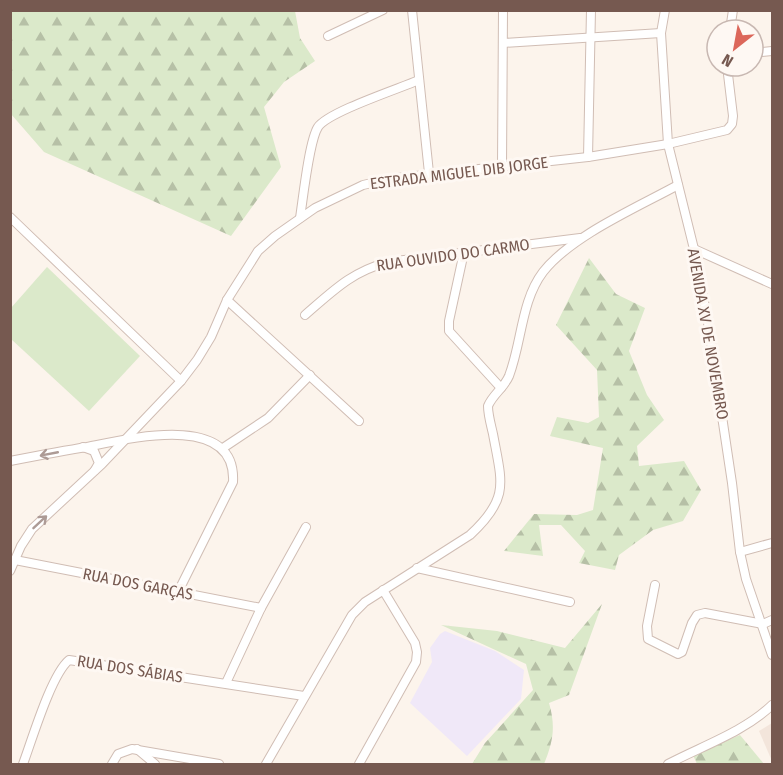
<svg xmlns="http://www.w3.org/2000/svg" width="783" height="775" viewBox="0 0 783 775" font-family="'Fira Sans Condensed',sans-serif">
<style>
.residential{fill:#f3e5db}
.education{fill:#f0e8f8}
.forest{fill:url(#forest-firs)}
.garden{fill:#dbe9ca}
.lines{fill:none;stroke-linecap:round;stroke-linejoin:round}
.minor-casing{stroke:#d0bdb4;stroke-width:10}
.minor{stroke:#fff;stroke-width:8}
.oneway{stroke:#ad9b96}
.labels{text-anchor:middle;dominant-baseline:central;stroke-width:6;stroke-linejoin:round;paint-order:stroke}
.street-label{font-size:16px;fill:#765950;stroke:#fef8f3}
</style>
<defs>
<pattern id="forest-firs" width="22" height="20" patternUnits="userSpaceOnUse" patternTransform="scale(1.5)"><rect width="22" height="20" fill="#dbe9ca"/><path d="M5 1l3.5 6h-7zM16 11l3.5 6h-7z" fill="#b6c0a6"/></pattern>
</defs>
<rect width="100%" height="100%" fill="#fcf4ec"/>
<polygon class="residential" points="772,723 772,761 759,731"/>
<polygon class="education" points="445,631 495,651 524,670 521,699 467,756 410,703 432,662 430,648 440,634"/>
<g class="forest">
<polygon points="10,11 295,11 300,38 315,61 284,82 264,107 281,167 231,236 44,152 11,114"/>
<polygon points="589,258 616,294 645,308 629,351 647,395 664,420 637,446 639,466 684,461 701,490 683,521 653,530 619,555 615,570 579,563 585,551 561,525 539,525 543,556 504,551 534,514 577,515 593,510 603,448 550,436 557,417 588,423 599,417 597,370 556,325"/>
<path d="M 602,604 L 569,695 L 549,703 C 556,727 553,742 544,764 L 472,764 L 485,743 L 533,690 L 526,664 L 441,625 L 497,631 L 565,648 Z"/>
<polygon points="740,735 764,764 697,764 693,755"/>
</g>
<polygon class="garden" points="47,267 140,356 89,411 11,339 11,308"/>
<g class="lines">
<g class="minor-casing">
<g id="minor">
<polyline points="412,10 429,173"/>
<polyline points="665,10 661,33 668,144 694,249 708,323 732,483 740,552 746,579 772,655"/>
<polyline points="730,30 733,10"/>
<polyline points="328,36 383,10"/>
<polyline points="503,43 661,33"/>
<polyline points="753,53 772,51"/>
<polyline points="588,157 591,10"/>
<polyline points="502,166 503,10"/>
<polyline points="10,217 181,381"/>
<path d="M 300,218 C 303,199 309,141 318,127 C 328,112 398,89 419,80"/>
<polyline points="694,249 772,284"/>
<polyline points="464,252 449,321 449,331 501,388"/>
<polyline points="227,300 359,421"/>
<path d="M 305,315 C 333,291 351,272 388,262 L 580,238"/>
<polyline points="83,447 94,451 99,463 95,470"/>
<polyline points="223,448 268,418 310,375"/>
<path d="M 10,461 C 36,456 62,451 87,447 C 127,439 237,411 233,482 L 178,592"/>
<polyline points="740,552 772,543"/>
<polyline points="15,560 261,608"/>
<polyline points="417,568 570,602"/>
<polyline points="10,571 21,546 32,529 102,464 181,381 197,360 211,337 227,300 258,251 275,236 315,208 363,185 389,179 588,157 668,144 727,130 732,124 733,116 727,66"/>
<polyline points="655,585 647,626 648,639 678,654 682,652 692,623 697,615 705,613 763,624 772,620"/>
<polyline points="226,683 261,608 306,527"/>
<polyline points="137,749 155,764"/>
<path d="M 23,764 C 32,740 51,675 69,660 L 304,696"/>
<polyline points="112,764 118,754 132,749 219,764"/>
<path d="M 266,764 L 352,615 L 365,602 L 470,535 C 510,498 502,483 493,434 C 491,425 488,415 488,406 C 493,394 504,388 509,376 C 522,342 521,301 543,272 C 571,236 638,207 678,185"/>
<polyline points="359,764 416,662 417,652 415,643 383,590"/>
<path d="M 668,764 C 702,746 744,732 772,705"/>
</g>
</g>
<use href="#minor" class="minor"/>
</g>
<defs><path id="oneway-shaft" d="M-6 0H5M1.5-3L5.5 0L1.5 3" fill="none" stroke-width="1.6" stroke-linecap="round" stroke-linejoin="round" transform="scale(1.5)"/></defs>
<g class="oneway">
<use href="#oneway-shaft" transform="translate(49 454) rotate(169)"/>
<use href="#oneway-shaft" transform="translate(40 522) rotate(-43)"/>
</g>
<g class="labels">
<g class="street-label">
<text transform="translate(459 173) rotate(-7)">ESTRADA MIGUEL DIB JORGE</text>
<text transform="translate(453 255) rotate(-8)">RUA OUVIDO DO CARMO</text>
<text transform="translate(708 334) rotate(80)">AVENIDA XV DE NOVEMBRO</text>
<text transform="translate(138 584) rotate(11)">RUA DOS GARÇAS</text>
<text transform="translate(130 669) rotate(9)">RUA DOS SÁBIAS</text>
</g>
</g>
<rect width="783" height="775" fill="none" stroke="#765950" stroke-width="24"/>
<g transform="translate(735 48) rotate(211)"><circle r="28" fill="#fef8f3" stroke="#c8b8b2" stroke-width="1.5"/>
<path d="M0-4.5L10 22L0 15L-10 22Z" fill="#dc675a"/>
<text y="-9" font-size="16" font-weight="bold" text-anchor="middle" fill="#765950">N</text>
</g>
</svg>
